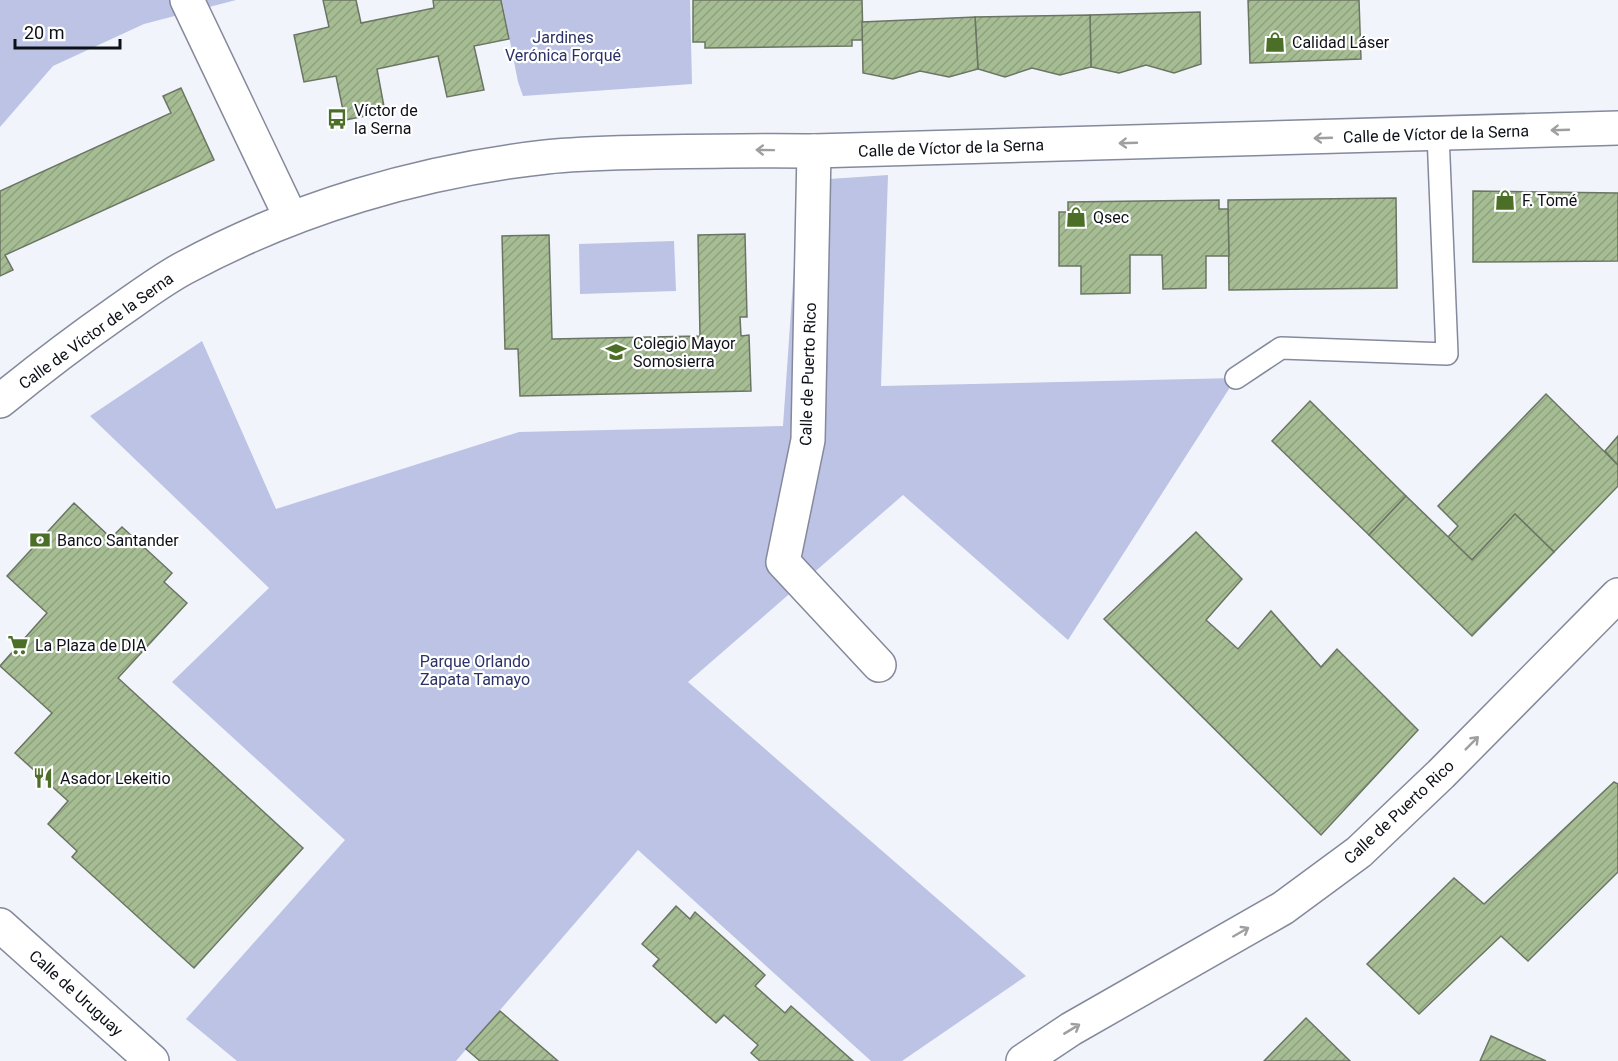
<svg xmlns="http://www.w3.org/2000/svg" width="1618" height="1061" viewBox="0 0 1618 1061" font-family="Roboto,sans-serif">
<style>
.park{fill:#bcc3e4}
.building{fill:url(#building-hatch);stroke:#6b7563;stroke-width:1.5}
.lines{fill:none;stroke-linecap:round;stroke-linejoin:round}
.service-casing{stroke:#84899c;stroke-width:24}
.minor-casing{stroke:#84899c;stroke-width:36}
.service{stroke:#fff;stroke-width:21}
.minor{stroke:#fff;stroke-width:33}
.oneway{stroke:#9f9fa2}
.labels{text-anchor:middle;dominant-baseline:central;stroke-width:4.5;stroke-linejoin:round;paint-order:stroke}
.park-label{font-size:16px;fill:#2a3166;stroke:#fff}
.poi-label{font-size:16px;fill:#0e1017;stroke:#fff;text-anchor:start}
.street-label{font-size:16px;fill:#0e1017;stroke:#fff}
</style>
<defs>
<pattern id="building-hatch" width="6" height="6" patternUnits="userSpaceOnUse" patternTransform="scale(1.5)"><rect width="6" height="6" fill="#a6bd93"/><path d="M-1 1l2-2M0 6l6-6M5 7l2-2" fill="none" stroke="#8ea17e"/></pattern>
</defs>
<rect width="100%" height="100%" fill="#f2f4fc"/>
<g class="park">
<polygon points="0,0 236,0 144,24 53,66 0,127"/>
<polygon points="502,0 690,0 692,84 523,96 518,82"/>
<polygon points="888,175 881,386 1236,378 1068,640 903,495 688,682 1026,976 902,1061 871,1061 638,850 456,1061 237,1061 186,1019 345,840 172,682 269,588 90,416 202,341 276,509 519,432 783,426 800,181"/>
<polygon points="674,241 676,291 580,294 579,244"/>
</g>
<g class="building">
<polygon points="323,0 356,0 361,23 434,8 433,0 501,0 509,39 474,46 484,90 447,97 438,56 377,69 385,112 345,120 336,76 304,82 294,35 329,27"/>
<polygon points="693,0 862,0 863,40 852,40 852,46 705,48 705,42 693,42"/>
<polygon points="1248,0 1359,0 1361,59 1250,63"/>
<polygon points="1200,12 1201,64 1174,73 1146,65 1119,73 1091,67 1090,15"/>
<polygon points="1090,15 1091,67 1060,75 1032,68 1005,77 978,69 975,17"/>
<polygon points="975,17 978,69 949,77 920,71 893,79 863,73 862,22"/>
<polygon points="181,88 214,160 5,255 13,270 0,276 0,191 171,113 163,96"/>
<polygon points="1473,191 1618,193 1618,261 1473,262"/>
<polygon points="1396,198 1397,288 1229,290 1228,200"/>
<polygon points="1219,200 1219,209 1228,209 1229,256 1206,256 1206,288 1163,289 1162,255 1130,255 1130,293 1081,294 1081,266 1059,266 1059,212 1068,212 1068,202"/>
<polygon points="745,234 747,317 740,317 741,336 749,335 751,391 520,396 518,349 505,349 502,236 549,235 552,339 700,336 698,235"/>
<polygon points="1546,394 1618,465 1618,486 1554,552 1515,514 1472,560 1448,537 1458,526 1438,506"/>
<polygon points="1310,401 1406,496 1369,535 1272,441"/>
<polygon points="1618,436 1618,465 1605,451"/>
<polygon points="1406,496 1472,560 1515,514 1554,552 1472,636 1369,535"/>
<polygon points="74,503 111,538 122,527 172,573 164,582 187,603 118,678 303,848 194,968 72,857 77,851 48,824 68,801 15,753 52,713 0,666 47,613 7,576"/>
<polygon points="1196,532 1242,579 1206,620 1238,649 1271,611 1321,667 1337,649 1418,730 1321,835 1104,619"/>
<polygon points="1614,782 1618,784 1618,872 1528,961 1501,936 1419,1014 1367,964 1454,878 1484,904"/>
<polygon points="676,906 690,919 695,912 765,975 755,986 785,1013 791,1006 853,1061 760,1061 751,1053 758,1045 724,1015 716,1023 653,966 659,959 642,944"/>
<polygon points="500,1011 558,1061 480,1061 466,1049"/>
<polygon points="1306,1018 1350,1061 1264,1061"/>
<polygon points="1491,1036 1546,1061 1480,1061"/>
</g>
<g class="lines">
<g class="service-casing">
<polyline id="service" points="1236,378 1281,348 1447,354 1438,134"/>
</g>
<g class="minor-casing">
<g id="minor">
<polyline points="187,0 291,218"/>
<polyline points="814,151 808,440 783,562 879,665"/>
<path d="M 0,401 C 38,370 76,341 116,313 C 138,298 160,281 184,268 C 295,208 420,171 546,157 C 582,153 619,153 655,152 C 708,151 761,150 814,151 L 1618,128"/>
<polyline points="0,925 152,1061"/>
<polyline points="1023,1061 1071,1029 1283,908 1359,852 1441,774 1618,595"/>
</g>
</g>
<use href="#service" class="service"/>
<use href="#minor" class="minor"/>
</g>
<defs><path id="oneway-shaft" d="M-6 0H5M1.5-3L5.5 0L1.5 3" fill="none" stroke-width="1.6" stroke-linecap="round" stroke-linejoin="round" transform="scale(1.5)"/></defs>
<g class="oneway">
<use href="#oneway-shaft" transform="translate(1560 130) rotate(178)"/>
<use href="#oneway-shaft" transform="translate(1323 138) rotate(178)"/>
<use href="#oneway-shaft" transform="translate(1128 143) rotate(178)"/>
<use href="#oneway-shaft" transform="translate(765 150) rotate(-179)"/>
<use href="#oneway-shaft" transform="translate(1472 743) rotate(-45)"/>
<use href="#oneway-shaft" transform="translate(1241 932) rotate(-30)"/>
<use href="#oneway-shaft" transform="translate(1072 1029) rotate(-31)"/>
</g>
<defs>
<g id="shop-bare" transform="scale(1.62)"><path d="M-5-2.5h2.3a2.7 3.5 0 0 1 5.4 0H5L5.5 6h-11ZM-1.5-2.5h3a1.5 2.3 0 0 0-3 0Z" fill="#4c6f27" stroke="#fff" stroke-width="2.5" paint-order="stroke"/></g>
<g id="bus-bare" transform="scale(1.62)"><path d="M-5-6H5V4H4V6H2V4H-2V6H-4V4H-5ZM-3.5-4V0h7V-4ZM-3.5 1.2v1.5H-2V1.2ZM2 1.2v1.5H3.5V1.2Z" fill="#4c6f27" stroke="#fff" stroke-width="2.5" paint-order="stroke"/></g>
<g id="university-bare" transform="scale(1.62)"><path d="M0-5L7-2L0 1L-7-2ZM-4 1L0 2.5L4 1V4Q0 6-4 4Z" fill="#4c6f27" stroke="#fff" stroke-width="2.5" paint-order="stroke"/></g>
<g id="bank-bare" transform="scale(1.62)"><path d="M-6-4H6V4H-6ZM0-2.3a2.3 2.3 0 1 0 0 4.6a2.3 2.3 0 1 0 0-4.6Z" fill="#4c6f27" stroke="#fff" stroke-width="2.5" paint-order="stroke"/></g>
<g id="supermarket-bare" transform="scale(1.62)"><path d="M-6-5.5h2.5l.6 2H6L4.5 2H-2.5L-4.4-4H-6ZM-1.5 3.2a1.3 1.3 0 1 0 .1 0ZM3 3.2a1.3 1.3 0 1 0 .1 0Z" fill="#4c6f27" stroke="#fff" stroke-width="2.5" paint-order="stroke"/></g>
<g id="restaurant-bare" transform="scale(1.62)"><path d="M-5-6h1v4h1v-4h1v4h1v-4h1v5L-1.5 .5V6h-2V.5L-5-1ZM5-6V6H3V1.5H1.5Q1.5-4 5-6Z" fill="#4c6f27" stroke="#fff" stroke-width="2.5" paint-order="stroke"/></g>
</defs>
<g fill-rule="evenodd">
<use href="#shop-bare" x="1275" y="42"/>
<use href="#bus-bare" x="337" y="119"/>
<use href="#shop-bare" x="1505" y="200"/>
<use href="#shop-bare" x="1076" y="217"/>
<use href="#university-bare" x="616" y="352"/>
<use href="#bank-bare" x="40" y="540"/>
<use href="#supermarket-bare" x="18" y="645"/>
<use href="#restaurant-bare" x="43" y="778"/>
</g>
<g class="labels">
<g class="park-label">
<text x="563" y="37">Jardines<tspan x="563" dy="18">Verónica Forqué</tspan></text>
<text x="475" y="661">Parque Orlando<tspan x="475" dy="18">Zapata Tamayo</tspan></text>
</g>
<g class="poi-label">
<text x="1292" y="42">Calidad Láser</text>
<text x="354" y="110">Víctor de<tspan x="354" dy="18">la Serna</tspan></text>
<text x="1522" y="200">F. Tomé</text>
<text x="1093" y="217">Qsec</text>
<text x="633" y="343">Colegio Mayor<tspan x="633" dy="18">Somosierra</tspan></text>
<text x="57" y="540">Banco Santander</text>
<text x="35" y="645">La Plaza de DIA</text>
<text x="60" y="778">Asador Lekeitio</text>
</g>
<g class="street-label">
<text transform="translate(1436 134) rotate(-2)">Calle de Víctor de la Serna</text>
<text transform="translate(951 148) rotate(-2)">Calle de Víctor de la Serna</text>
<text transform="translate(96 331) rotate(-36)">Calle de Víctor de la Serna</text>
<text transform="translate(808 374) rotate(-88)">Calle de Puerto Rico</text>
<text transform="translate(1399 812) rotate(-43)">Calle de Puerto Rico</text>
<text transform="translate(76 993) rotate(42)">Calle de Uruguay</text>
</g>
</g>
<path d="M15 39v9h105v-9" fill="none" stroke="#0e1017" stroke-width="3"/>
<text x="24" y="39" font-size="18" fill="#0e1017" stroke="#ffffff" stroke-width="4.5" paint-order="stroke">20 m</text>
</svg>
